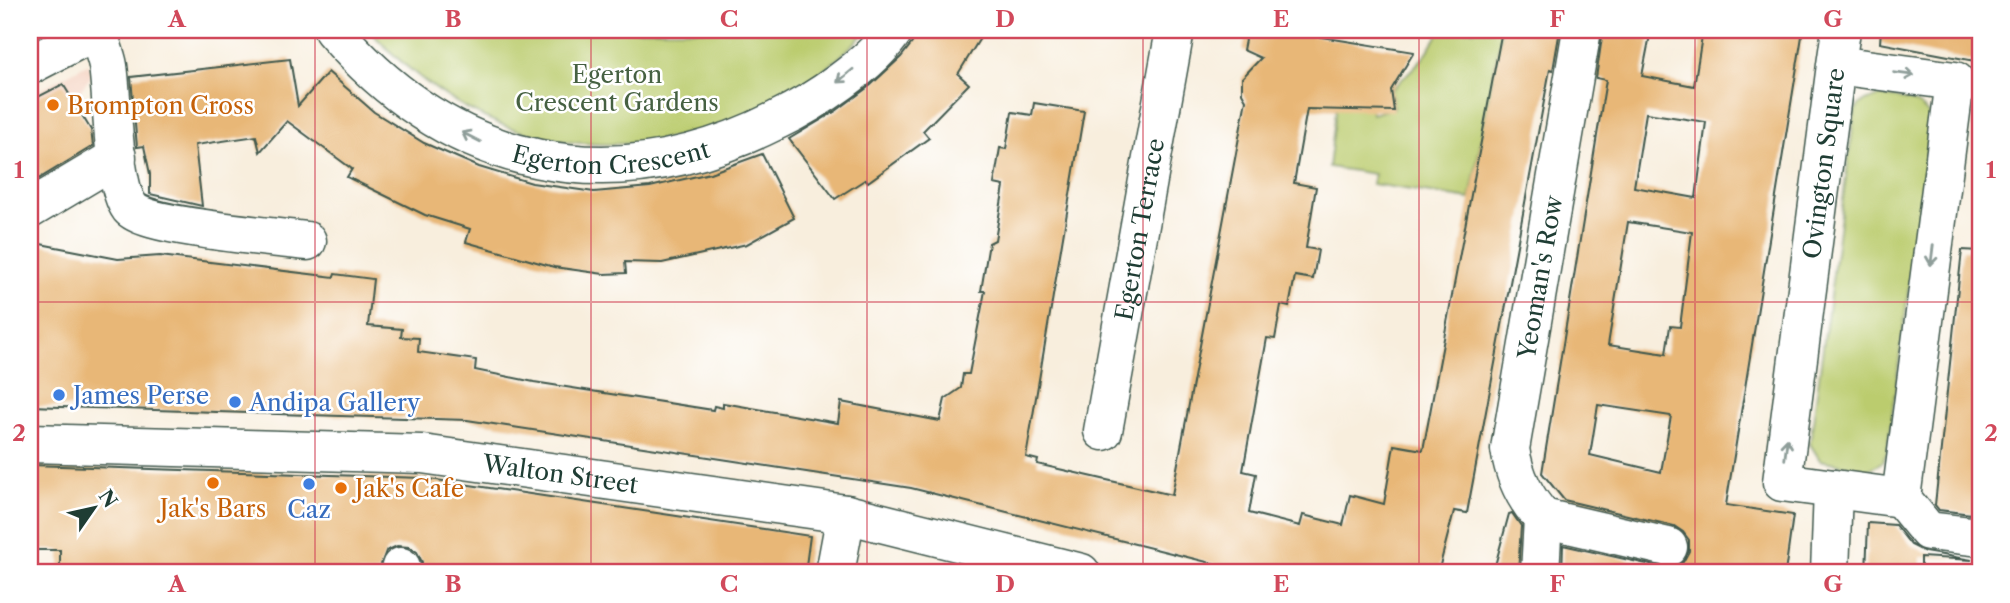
<svg xmlns="http://www.w3.org/2000/svg" width="2010" height="603" viewBox="0 0 2010 603" font-family="'Libre Caslon Text',serif">
<style>
.built{fill:#f5d3c1}
.green{fill:#bbcc6e;stroke:#6d8451;stroke-width:2}
.building{fill:#e8b777;fill-rule:evenodd}
.lines{fill:none;stroke-linecap:round;stroke-linejoin:round}
.minor-casing{stroke:#40584d;stroke-width:41}
.major-casing{stroke:#40584d;stroke-width:41}
.minor{stroke:#fff;stroke-width:38}
.major{stroke:#fff;stroke-width:38}
.oneway{stroke:#8f9e9a}
.grid{fill:none;stroke:#d1495b;stroke-width:2;stroke-opacity:0.55}
.food-dot{fill:#e8710a;stroke:#fff;stroke-width:2.5}
.shop-dot{fill:#3f7fe0;stroke:#fff;stroke-width:2.5}
.labels{text-anchor:middle;dominant-baseline:central;stroke-width:5;stroke-linejoin:round;paint-order:stroke}
.park-label{font-size:24px;fill:#466142;stroke:#fff}
.food-label{font-size:24px;fill:#c56008;stroke:#fff;text-anchor:start}
.street-label{font-size:24px;fill:#1f3d34;stroke:#fff}
.shop-label{font-size:24px;fill:#366cbe;stroke:#fff;text-anchor:start}
.neatline{fill:none;stroke:#d1495b;stroke-width:2.5}
.grid-label{font-size:23px;text-anchor:middle;font-weight:bold;fill:#d1495b}
</style>
<rect width="100%" height="100%" fill="#fff"/>
<filter id="ink" filterUnits="userSpaceOnUse"><feTurbulence type="fractalNoise" baseFrequency=".0143" numOctaves="2"/><feDisplacementMap in="SourceGraphic" scale="14" xChannelSelector="R" yChannelSelector="G"/><feConvolveMatrix kernelMatrix="1 2 1 2 8 2 1 2 1" color-interpolation-filters="sRGB"/></filter>
<filter id="wash" filterUnits="userSpaceOnUse"><feTurbulence type="fractalNoise" baseFrequency=".00686" numOctaves="4" result="noise"/><feDisplacementMap in="SourceGraphic" scale="28" xChannelSelector="R" yChannelSelector="G"/><feGaussianBlur stdDeviation="1.57" result="paint"/><feColorMatrix in="noise" values="0 0 0 0 0 0 0 0 0 0 0 0 0 0 0 0 0 1.4 0 .05"/><feComposite in="paint" operator="in"/></filter>
<g filter="url(#wash)">
<rect width="100%" height="100%" fill="#f8eedd"/>
<polygon class="built" points="87,64 93,74 64,111 30,135 30,95"/>
<g class="green">
<path d="M 369,30 L 867,30 C 823,79 770,111 706,129 C 573,168 462,131 369,30 Z"/>
<polygon points="1441,30 1502,30 1470,199 1372,184 1374,174 1329,167 1337,103 1369,100 1372,114 1394,108 1391,90 1424,57"/>
<path d="M 1878,96 C 1899,99 1921,98 1931,119 L 1887,453 L 1882,462 L 1868,470 L 1820,460 L 1810,444 L 1855,111 L 1861,103 Z"/>
</g>
<g id="blocks">
<g class="building">
<polygon points="915,30 985,30 958,74 969,84 923,131 929,138 868,182 866,179 835,199 789,139 836,111 871,85 901,57 912,43"/>
<polygon points="1247,30 1278,30 1414,52 1391,90 1394,111 1307,109 1294,183 1316,187 1306,248 1318,250 1313,279 1295,276 1289,307 1281,305 1275,339 1267,338 1243,471 1256,474 1249,513 1300,526 1303,515 1343,525 1350,495 1384,504 1394,445 1423,450 1502,30 1560,30 1553,70 1550,69 1467,513 1454,511 1438,573 1251,573 911,488 467,420 30,406 30,242 118,259 160,256 334,277 335,274 373,279 368,326 402,329 401,337 419,338 418,352 476,360 475,370 534,382 713,410 714,406 723,408 723,403 838,423 841,402 940,421 945,399 961,388 963,374 969,374 985,291 981,291 989,243 995,240 1004,186 994,184 1000,148 1006,149 1012,112 1032,115 1034,103 1084,111 1026,457 1038,460 1037,464 1172,495 1246,100 1242,93 1242,78 1261,58 1243,50"/>
<path d="M 1603,30 L 1651,30 L 1642,76 L 1694,86 L 1703,30 L 1803,30 L 1726,505 L 1793,515 L 1785,573 L 1562,573 L 1563,545 L 1664,568 L 1675,568 L 1683,562 L 1689,551 L 1689,540 L 1683,532 L 1674,526 L 1564,500 L 1542,473 L 1606,80 L 1596,78 ZM 1646,113 L 1706,122 L 1696,198 L 1634,187 ZM 1628,222 L 1692,232 L 1680,327 L 1670,326 L 1666,354 L 1608,345 ZM 1598,405 L 1671,416 L 1661,472 L 1590,455 Z"/>
<polygon points="1881,30 1980,30 1980,62 1880,43"/>
<polygon points="290,59 298,106 328,72 374,112 424,143 479,167 532,183 594,192 650,187 710,173 762,154 794,218 747,244 662,263 625,262 626,273 604,274 554,267 466,242 470,229 425,215 347,177 352,169 287,121 260,152 256,136 195,145 202,206 150,194 150,174 144,146 137,147 131,77"/>
<polygon points="63,84 91,130 93,146 30,184 30,101"/>
<polygon points="1962,250 1980,251 1980,515 1939,510 1935,505"/>
<polygon points="30,465 423,478 810,536 805,573 422,573 422,562 417,552 409,547 397,546 386,551 378,573 60,573 60,550 30,550"/>
<polygon points="1512,513 1521,526 1518,573 1493,573 1509,514"/>
<polygon points="1868,523 1895,525 1911,545 1925,552 1972,560 1921,557 1921,573 1866,573"/>
</g>
</g>
</g>
<g filter="url(#ink)">
<use href="#blocks" fill-opacity="0" stroke="#40584d" stroke-width="2"/>
<g class="lines">
<g class="minor-casing">
<g id="minor">
<path d="M 97,30 C 100,42 106,54 108,66 C 113,98 112,184 130,208 C 146,227 275,237 307,241"/>
<path id="s1" d="M 333,30 C 453,170 612,203 777,120 C 815,102 871,65 894,30"/>
<path id="s2" d="M 1836,65 L 1955,81 L 1901,498 L 1782,482 L 1836,65 L 1841,30"/>
<polyline points="30,209 117,157"/>
<path id="s3" d="M 1103,431 L 1175,30"/>
<path id="s4" d="M 30,443 L 422,454 L 846,514 L 1081,573"/>
<polyline points="1901,498 1928,531 1980,537"/>
<path id="s5" d="M 1543,518 C 1525,499 1514,475 1510,449 L 1582,30"/>
<polyline points="1543,518 1668,547"/>
<polyline points="399,573 401,567"/>
<polyline points="835,573 846,514"/>
<polyline points="1540,573 1543,518"/>
<polyline points="1830,573 1833,489"/>
</g>
</g>
<g class="major-casing">
<polyline id="major" points="30,65 97,30"/>
</g>
<use href="#minor" class="minor"/>
<use href="#major" class="major"/>
</g>
<defs><path id="oneway-shaft" d="M-6 0H5M1.5-3L5.5 0L1.5 3" fill="none" stroke-width="1.6" stroke-linecap="round" stroke-linejoin="round" transform="scale(1.75)"/></defs>
<g class="oneway">
<use href="#oneway-shaft" transform="translate(1904 74) rotate(8)"/>
<use href="#oneway-shaft" transform="translate(845 76) rotate(140)"/>
<use href="#oneway-shaft" transform="translate(471 137) rotate(-153)"/>
<use href="#oneway-shaft" transform="translate(1932 255) rotate(97)"/>
<use href="#oneway-shaft" transform="translate(1786 449) rotate(-83)"/>
</g>
</g>
<path class="grid" d="M 315,30 L 315,573M 591,30 L 591,573M 867,30 L 867,573M 1143,30 L 1143,573M 1419,30 L 1419,573M 1695,30 L 1695,573M 30,302 L 1980,302"/>
<g class="food-dot">
<circle cx="53" cy="105" r="7"/>
<circle cx="213" cy="483" r="7"/>
<circle cx="341" cy="488" r="7"/>
</g>
<g class="shop-dot">
<circle cx="59" cy="395" r="7"/>
<circle cx="235" cy="402" r="7"/>
<circle cx="309" cy="484" r="7"/>
</g>
<g class="labels">
<g class="park-label">
<text x="617" y="74">Egerton<tspan x="617" dy="28">Crescent Gardens</tspan></text>
</g>
<g class="food-label">
<text x="67" y="105">Brompton Cross</text>
<text x="355" y="488">Jak's Cafe</text>
<text x="213" y="508" text-anchor="middle">Jak's Bars</text>
</g>
<g class="street-label">
<text stroke="none"><textPath href="#s1" startOffset="320">Egerton Crescent</textPath></text>
<text stroke="none"><textPath href="#s2" startOffset="982">Ovington Square</textPath></text>
<text stroke="none"><textPath href="#s3" startOffset="205">Egerton Terrace</textPath></text>
<text stroke="none"><textPath href="#s5" startOffset="252">Yeoman's Row</textPath></text>
<text stroke="none"><textPath href="#s4" startOffset="532">Walton Street</textPath></text>
</g>
<g class="shop-label">
<text x="73" y="395">James Perse</text>
<text x="249" y="402">Andipa Gallery</text>
<text x="309" y="509" text-anchor="middle">Caz</text>
</g>
</g>
<rect width="2010" height="603" fill="none" stroke="#fff" stroke-width="77"/>
<g transform="translate(94 508) rotate(56)" stroke="#ffffff" stroke-width="5" paint-order="stroke">
<path d="M0-5L12 26L0 18L-12 26Z" fill="#1f3d34"/>
<text y="-10" font-size="19" font-weight="bold" text-anchor="middle" fill="#1f3d34">N</text>
</g>
<rect x="38" y="38" width="1934" height="526" class="neatline"/>
<g class="grid-label">
<text x="177" y="27">A</text>
<text x="453" y="27">B</text>
<text x="729" y="27">C</text>
<text x="1005" y="27">D</text>
<text x="1281" y="27">E</text>
<text x="1557" y="27">F</text>
<text x="1833" y="27">G</text>
<text x="19" y="178">1</text>
<text x="1991" y="178">1</text>
<text x="19" y="441">2</text>
<text x="1991" y="441">2</text>
<text x="177" y="592">A</text>
<text x="453" y="592">B</text>
<text x="729" y="592">C</text>
<text x="1005" y="592">D</text>
<text x="1281" y="592">E</text>
<text x="1557" y="592">F</text>
<text x="1833" y="592">G</text>
</g>
</svg>
